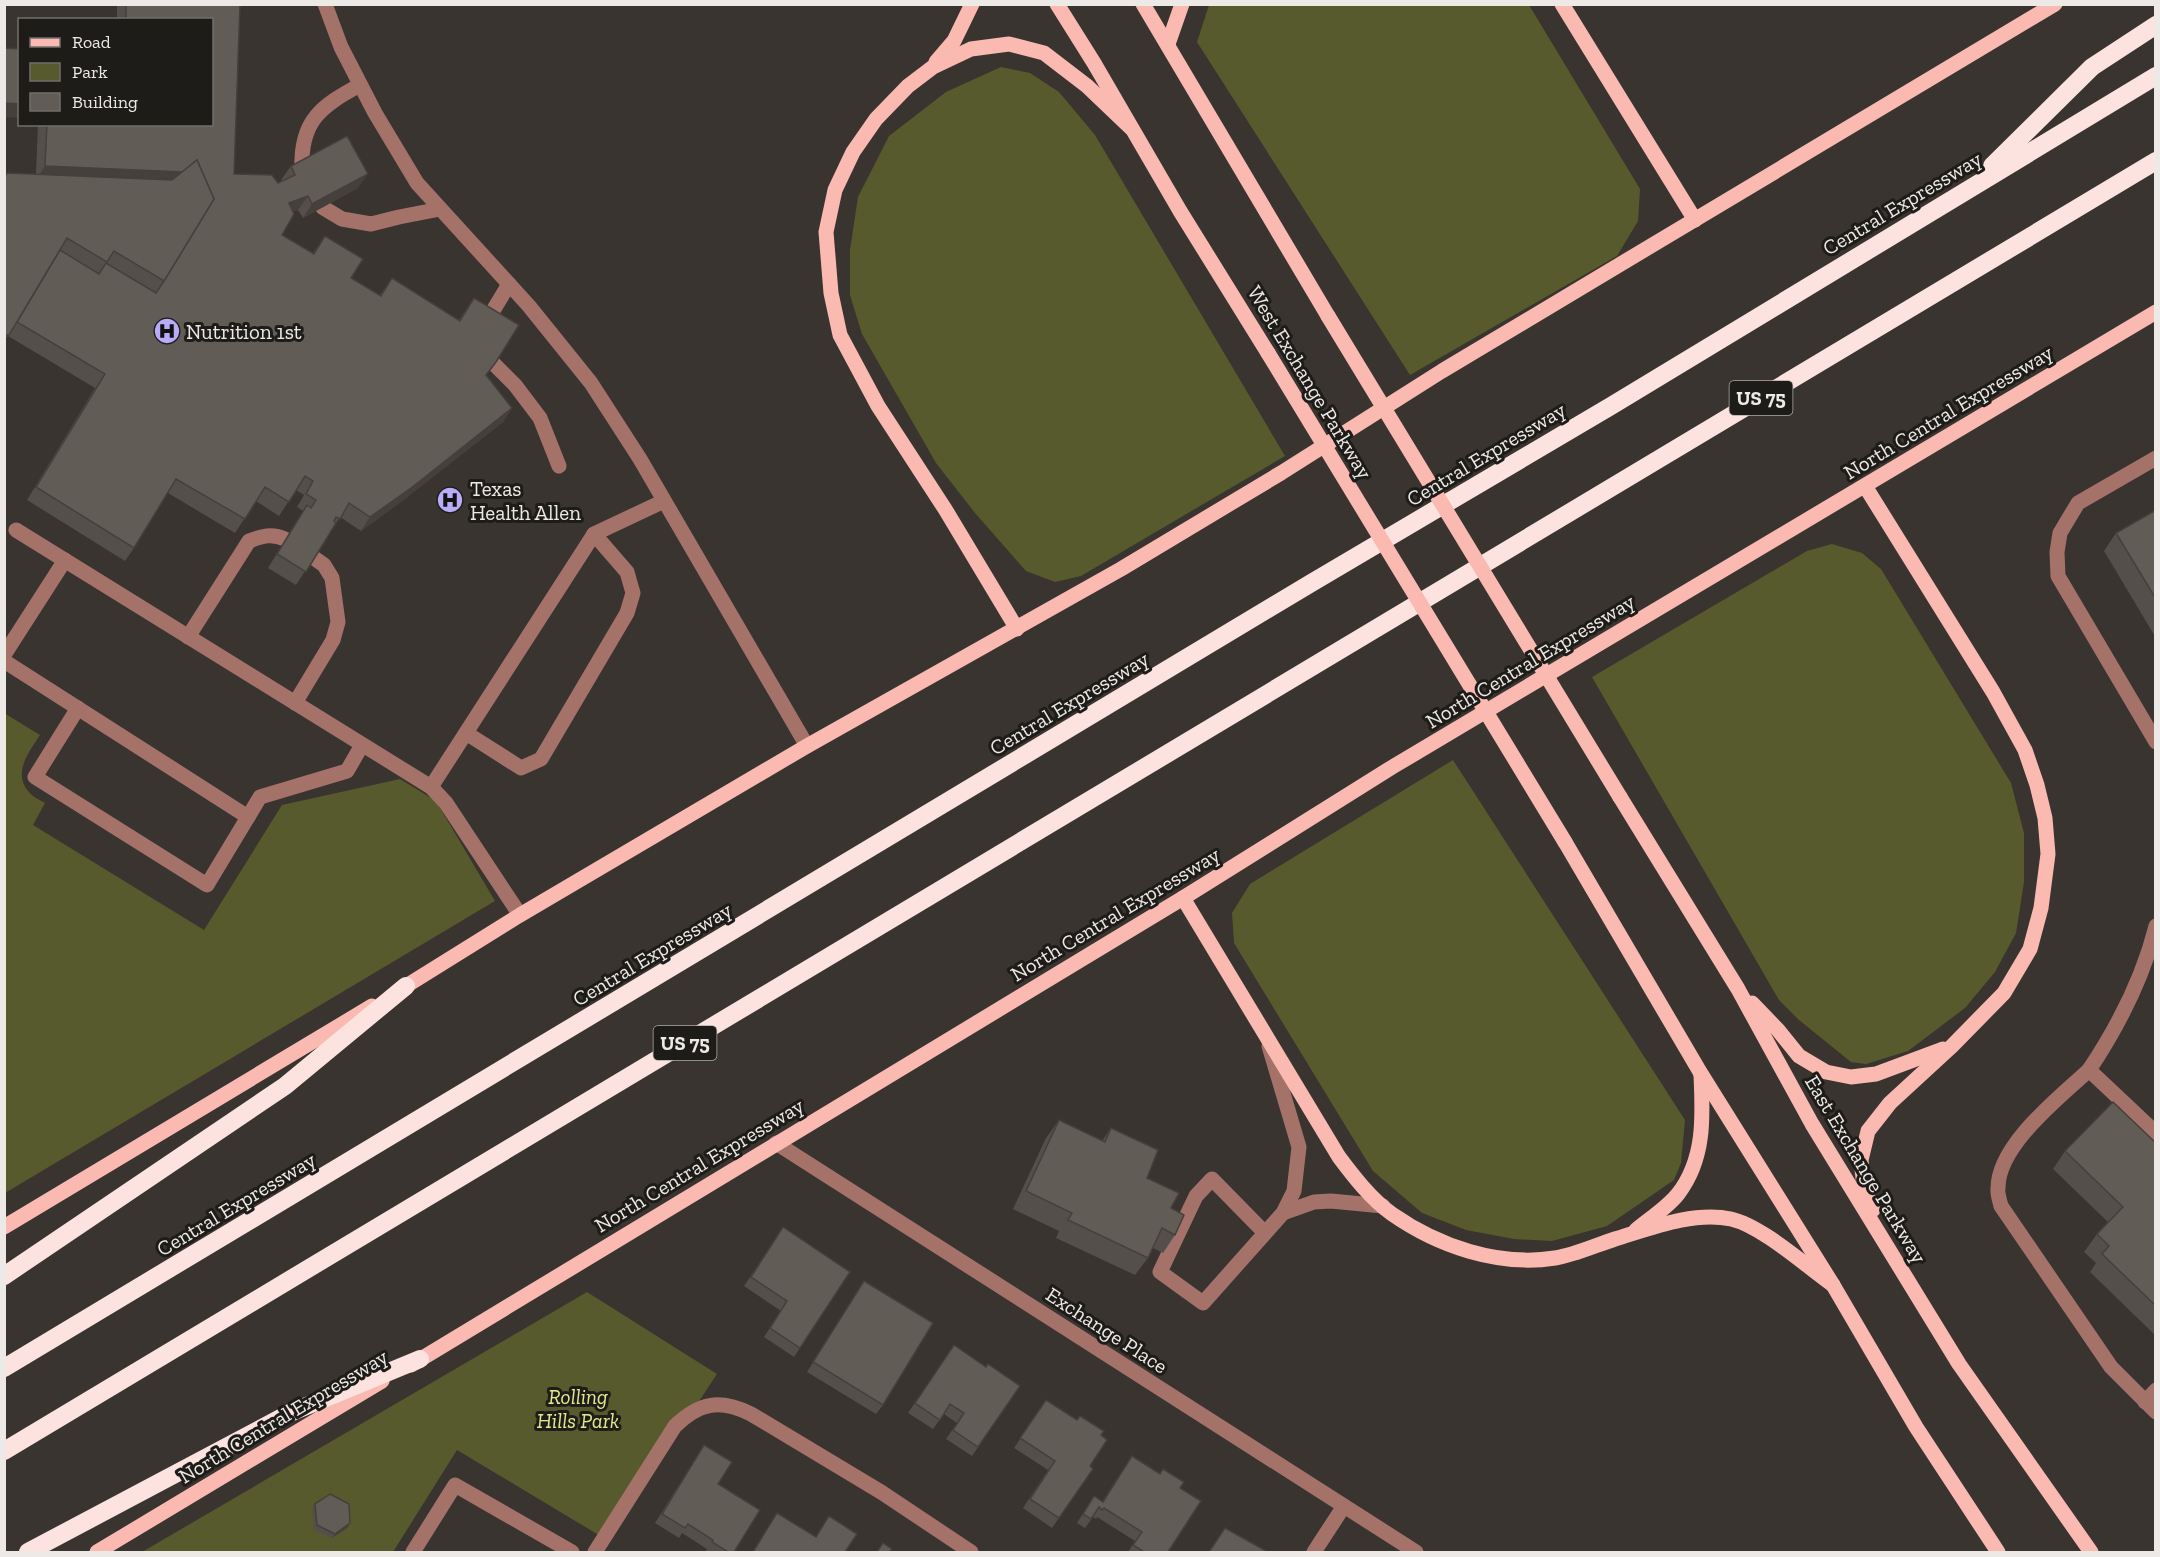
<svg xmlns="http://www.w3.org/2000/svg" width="2160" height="1557" viewBox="0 0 2160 1557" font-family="'Zilla Slab',serif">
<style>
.green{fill:#575a2c}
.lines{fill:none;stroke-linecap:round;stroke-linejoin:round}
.minor{stroke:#a5726a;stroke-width:15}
.major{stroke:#fabab1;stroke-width:15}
.highway{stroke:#fde3df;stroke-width:18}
.major-bridge{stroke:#fabab1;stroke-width:15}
.wall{fill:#544f4a}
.shaded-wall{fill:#45403c}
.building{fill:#625c56;stroke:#45403c;stroke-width:1.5}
.labels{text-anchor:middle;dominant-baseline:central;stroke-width:6;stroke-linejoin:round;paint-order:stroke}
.shield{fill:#1e1c19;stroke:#afaca8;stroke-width:1.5}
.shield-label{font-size:20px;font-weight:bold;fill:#ede9e6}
.street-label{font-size:21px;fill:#ede9e6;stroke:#1e1c19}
.poi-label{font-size:21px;fill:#ede9e6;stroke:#1e1c19;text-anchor:start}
.park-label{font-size:21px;font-style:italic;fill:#e3ea8b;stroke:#1e1c19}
</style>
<rect width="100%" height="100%" fill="#39342f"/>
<g class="green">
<polygon points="1209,5 1529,5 1640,189 1638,221 1617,256 1410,375 1197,42"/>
<polygon points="1001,67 1030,73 1059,92 1095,135 1285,456 1081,576 1055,582 1026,571 975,513 936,463 862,334 850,295 850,250 858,197 889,136 946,92"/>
<polygon points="1832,544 1862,553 1881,569 2011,783 2024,833 2024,882 2016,933 1995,972 1965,1008 1908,1051 1866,1064 1851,1062 1799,1020 1779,1000 1592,677 1807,551"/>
<path d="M 4,713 L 40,735 C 29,752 12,773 29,792 C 33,797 40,800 45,803 L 33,825 L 204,930 L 282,805 L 400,779 L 436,801 L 495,901 L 5,1193 Z"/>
<polygon points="1453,760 1685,1120 1681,1163 1674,1180 1607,1226 1552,1241 1514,1239 1466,1230 1422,1213 1373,1171 1234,943 1232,913 1250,884"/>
<polygon points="587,1292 717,1374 607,1540 457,1450 393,1552 142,1552"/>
</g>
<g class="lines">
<g class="minor">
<polyline points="325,4 341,47 375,113 417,183 529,306 591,383 640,459 807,746"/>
<path d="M 302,169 C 300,121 321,106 360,85"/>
<polyline points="322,207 342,219 371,224 399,217 440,209"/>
<polyline points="485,324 509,284"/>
<polyline points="494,364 515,385 540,418 559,466"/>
<polyline points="2156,458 2078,503 2060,533 2057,552 2058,576 2156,742"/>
<polyline points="16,530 431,787 446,803 520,915"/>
<path d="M 188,637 L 249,541 C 262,536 272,533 285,539"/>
<polyline points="4,655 65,560"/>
<polyline points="4,661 248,817 260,797 347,771 362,745"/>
<polyline points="295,703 333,640 338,622 332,578 324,565 314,558"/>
<polyline points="78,708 35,777 207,885 248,817"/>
<polyline points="466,733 521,768 541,759 627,613 633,593 627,572 594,534"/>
<polyline points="431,787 594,534 664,501"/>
<path d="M 2156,926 C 2143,978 2119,1025 2089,1070 L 2156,1133"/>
<path d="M 2089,1070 C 2059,1098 1998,1145 1998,1188 C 1997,1194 2000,1201 2001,1206 L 2111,1367 L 2156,1412"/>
<polyline points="776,1143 1416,1552"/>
<polyline points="1283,1213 1314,1202 1331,1201 1383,1206"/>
<polyline points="1265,1233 1212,1179 1196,1196 1160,1272 1203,1303 1283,1213 1294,1191 1299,1147 1269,1046"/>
<polyline points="2145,1402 2156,1390"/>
<polyline points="413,1552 455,1485 572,1552"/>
<path d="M 595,1552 L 675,1426 C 700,1402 720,1399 751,1414 L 881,1492 L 971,1552"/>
<polyline points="1314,1552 1344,1506"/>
</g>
<g class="major">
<polyline points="1057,4 1094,63 1180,211 1268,353"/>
<polyline points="1143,4 1328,316"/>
<polyline points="1562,4 1695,220"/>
<polyline points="1168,44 1182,4"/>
<polyline points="936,62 954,41 972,4"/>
<polyline points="1865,486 1993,692 2025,750 2037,785 2045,818 2048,854 2041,908 2030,949 2004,993 1952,1046 1890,1103 1868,1131 1861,1160 1864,1186 1873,1210"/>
<polyline points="1017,629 945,509 878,406 840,335 831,293 826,232 835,190 853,152 876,119 908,86 933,67 971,49 1009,44 1044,53 1087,86 1131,128"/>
<polyline points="1620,797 1738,989 1812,1124 1959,1364 2091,1552"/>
<polyline points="1565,842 1700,1072 1833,1285 1916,1427 1998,1552"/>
<path d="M 1183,898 L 1339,1157 C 1354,1177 1371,1199 1392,1214 C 1438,1246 1498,1267 1555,1258 C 1575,1255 1596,1245 1615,1239 C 1651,1228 1694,1211 1731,1219 C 1762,1226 1806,1266 1833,1285"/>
<polyline points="398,991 520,915 807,746 1121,569 1281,473 1442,371 2055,4"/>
<polyline points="1752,1003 1778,1030 1799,1056 1826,1072 1851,1077 1876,1074 1943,1049"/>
<polyline points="4,1227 372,1006"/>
<path d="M 1636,1230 C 1649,1219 1667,1208 1678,1194 C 1705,1159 1703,1117 1701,1075"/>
<polyline points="411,1365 1183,898 1394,766 2156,312"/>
<polyline points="97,1552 382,1381"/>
</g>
<g class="highway">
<polyline points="1992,166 2092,67 2156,25"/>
<polyline points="4,1276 285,1086 406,986"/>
<polyline points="4,1368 1313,582 1611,406 2156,76"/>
<polyline points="4,1451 2156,161"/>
<polyline points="28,1552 292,1412 420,1359"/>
</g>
<g class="major-bridge">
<polyline points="1328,316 1620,797"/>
<polyline points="1268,353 1565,842"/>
</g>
</g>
<g class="wall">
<polygon points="117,4 240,4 234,174 278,183 282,181 281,180 291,166 358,188 303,218 298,210 293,211 282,235 313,253 325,236 351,278 380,295 392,278 459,320 474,298 496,362 486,375 512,408 503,422 402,501 361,531 340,517 296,585 268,568 303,511 297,507 304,495 296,490 279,516 256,501 235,533 168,493 134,548 125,561 27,500 95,388 8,336 4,341 4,177 36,174 38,124 212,124 212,20 117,20"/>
<polygon points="2156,510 2156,638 2104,551 2116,533"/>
<polygon points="1059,1120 1102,1141 1111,1128 1147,1178 1171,1208 1175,1235 1163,1253 1153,1248 1148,1258 1135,1275 1056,1238 1059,1231 1013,1209 1046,1138"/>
<polygon points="2156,1143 2156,1336 2090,1272 2096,1263 2084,1252 2097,1234 2108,1222 2053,1169 2065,1151"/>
<polygon points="783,1227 850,1272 794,1357 764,1337 781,1311 744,1286"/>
<polygon points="864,1281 883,1405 876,1414 807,1372"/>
<polygon points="954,1345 986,1367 1020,1386 972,1456 946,1439 957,1423 944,1414 933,1429 908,1413"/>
<polygon points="1046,1400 1101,1435 1090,1466 1093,1469 1052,1528 1023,1508 1048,1470 1014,1448"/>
<polygon points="704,1445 718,1484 734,1552 705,1552 707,1549 682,1533 679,1538 655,1523"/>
<polygon points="1132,1456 1180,1488 1168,1552 1128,1552 1135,1541 1097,1517 1096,1519 1093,1517 1085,1528 1077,1523 1094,1496 1102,1502"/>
<polygon points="315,1504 350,1523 347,1528 332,1538 314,1530 312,1509"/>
</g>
<g class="shaded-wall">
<polygon points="4,103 20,104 20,118 4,117"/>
<polygon points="45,166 189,172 179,186 36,180"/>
<polygon points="368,174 358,188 303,218 312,204"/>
<polygon points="308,196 298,210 280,216 289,203"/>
<polygon points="4,335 9,335 4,341"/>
<polygon points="512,408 503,422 402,501 361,531 370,517"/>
<polygon points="350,1523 347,1528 332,1538 335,1534"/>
</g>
<g class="building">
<polygon points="126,4 240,4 234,174 272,175 278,183 295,175 291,166 347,136 368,174 312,204 308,196 289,203 294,214 282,235 314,254 325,236 363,259 351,278 381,296 392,278 460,321 474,298 519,325 496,362 486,375 512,408 411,488 370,517 349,503 340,519 336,517 334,521 336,523 306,572 277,554 307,505 311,508 316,500 306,494 313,481 305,476 289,502 265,487 245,519 176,479 134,548 36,487 105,374 17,322 60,250 99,274 106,263 156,293 164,281 214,199 197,160 183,172 45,166 47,124 212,124 212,20 126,20"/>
<polygon points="4,48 20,49 20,104 4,103"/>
<polygon points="197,160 214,199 164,281 114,251 107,262 67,238 9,335 4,335 4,178 7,173 172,180"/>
<polygon points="2156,510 2156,599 2116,533"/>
<polygon points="2113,1102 2156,1143 2156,1306 2102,1254 2109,1246 2097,1234 2123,1207 2065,1151"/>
<polygon points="1059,1120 1105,1142 1111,1128 1158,1150 1147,1178 1179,1193 1171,1208 1184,1215 1175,1235 1162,1228 1148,1258 1068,1220 1072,1213 1026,1191"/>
<polygon points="783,1227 850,1272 800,1348 770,1328 787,1301 751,1277"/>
<polygon points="864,1281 933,1323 883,1405 813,1362"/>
<polygon points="954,1345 986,1367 988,1364 1020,1386 978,1447 953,1430 964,1413 950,1404 940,1420 915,1403"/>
<polygon points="1046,1400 1077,1420 1080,1416 1104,1431 1101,1435 1107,1440 1090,1466 1093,1469 1059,1518 1030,1499 1055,1461 1020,1438"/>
<polygon points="704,1445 732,1462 718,1484 760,1510 734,1552 728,1552 712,1542 713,1540 688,1524 685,1528 662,1514"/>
<polygon points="1132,1456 1160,1474 1163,1469 1184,1482 1180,1488 1201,1501 1168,1552 1144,1552 1133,1545 1142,1532 1104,1508 1102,1510 1099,1507 1091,1519 1083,1514 1094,1496 1103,1502"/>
<polygon points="330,1494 349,1504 350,1523 335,1534 317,1525 315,1504"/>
<polygon points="777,1513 816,1537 829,1516 857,1534 845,1552 753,1552"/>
<polygon points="1225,1528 1268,1552 1209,1552"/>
<polygon points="883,1543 892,1549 889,1552 877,1552"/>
</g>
<defs>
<g id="hospital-disc" transform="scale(1.35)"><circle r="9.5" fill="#b8abf7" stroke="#1e1c19"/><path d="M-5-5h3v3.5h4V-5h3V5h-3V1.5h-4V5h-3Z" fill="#111"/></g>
</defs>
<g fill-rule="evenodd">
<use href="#hospital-disc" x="167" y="331"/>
<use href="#hospital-disc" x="450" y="500"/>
</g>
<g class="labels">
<g class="shield">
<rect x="1729.5" y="381" width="63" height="34" rx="4.5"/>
<rect x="653.5" y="1026" width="63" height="34" rx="4.5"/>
</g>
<g class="shield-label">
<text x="1761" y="398">US 75</text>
<text x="685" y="1043">US 75</text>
</g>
<g class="street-label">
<text transform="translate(1902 203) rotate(-31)">Central Expressway</text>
<text transform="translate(1310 382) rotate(59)">West Exchange Parkway</text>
<text transform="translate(1948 412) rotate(-31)">North Central Expressway</text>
<text transform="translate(1486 454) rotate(-31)">Central Expressway</text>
<text transform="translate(1530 661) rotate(-31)">North Central Expressway</text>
<text transform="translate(1069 703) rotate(-31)">Central Expressway</text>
<text transform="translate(1115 914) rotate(-31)">North Central Expressway</text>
<text transform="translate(652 954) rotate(-31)">Central Expressway</text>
<text transform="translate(699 1165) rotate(-31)">North Central Expressway</text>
<text transform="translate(1866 1169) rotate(59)">East Exchange Parkway</text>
<text transform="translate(236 1204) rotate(-31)">Central Expressway</text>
<text transform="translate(1107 1330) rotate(33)">Exchange Place</text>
<text transform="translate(283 1416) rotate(-31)">North Central Expressway</text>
</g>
<g class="poi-label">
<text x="186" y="331">Nutrition 1st</text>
<text x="470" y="488">Texas<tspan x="470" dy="24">Health Allen</tspan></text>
</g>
<g class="park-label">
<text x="578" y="1396">Rolling<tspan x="578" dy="24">Hills Park</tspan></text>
</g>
</g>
<rect width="2160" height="1557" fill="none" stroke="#ede9e6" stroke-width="12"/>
<rect x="18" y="18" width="195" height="108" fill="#1e1c19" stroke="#716e6b" stroke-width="1.5"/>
<rect x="30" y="38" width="30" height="9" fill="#fabab1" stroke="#716e6b" stroke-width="1.5"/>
<text x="72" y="48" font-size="18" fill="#ede9e6">Road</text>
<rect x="30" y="63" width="30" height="18" fill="#575a2c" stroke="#716e6b" stroke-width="1.5"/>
<text x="72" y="78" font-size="18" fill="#ede9e6">Park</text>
<rect x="30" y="93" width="30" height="18" fill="#625c56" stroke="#716e6b" stroke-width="1.5"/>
<text x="72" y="108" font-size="18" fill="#ede9e6">Building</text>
</svg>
